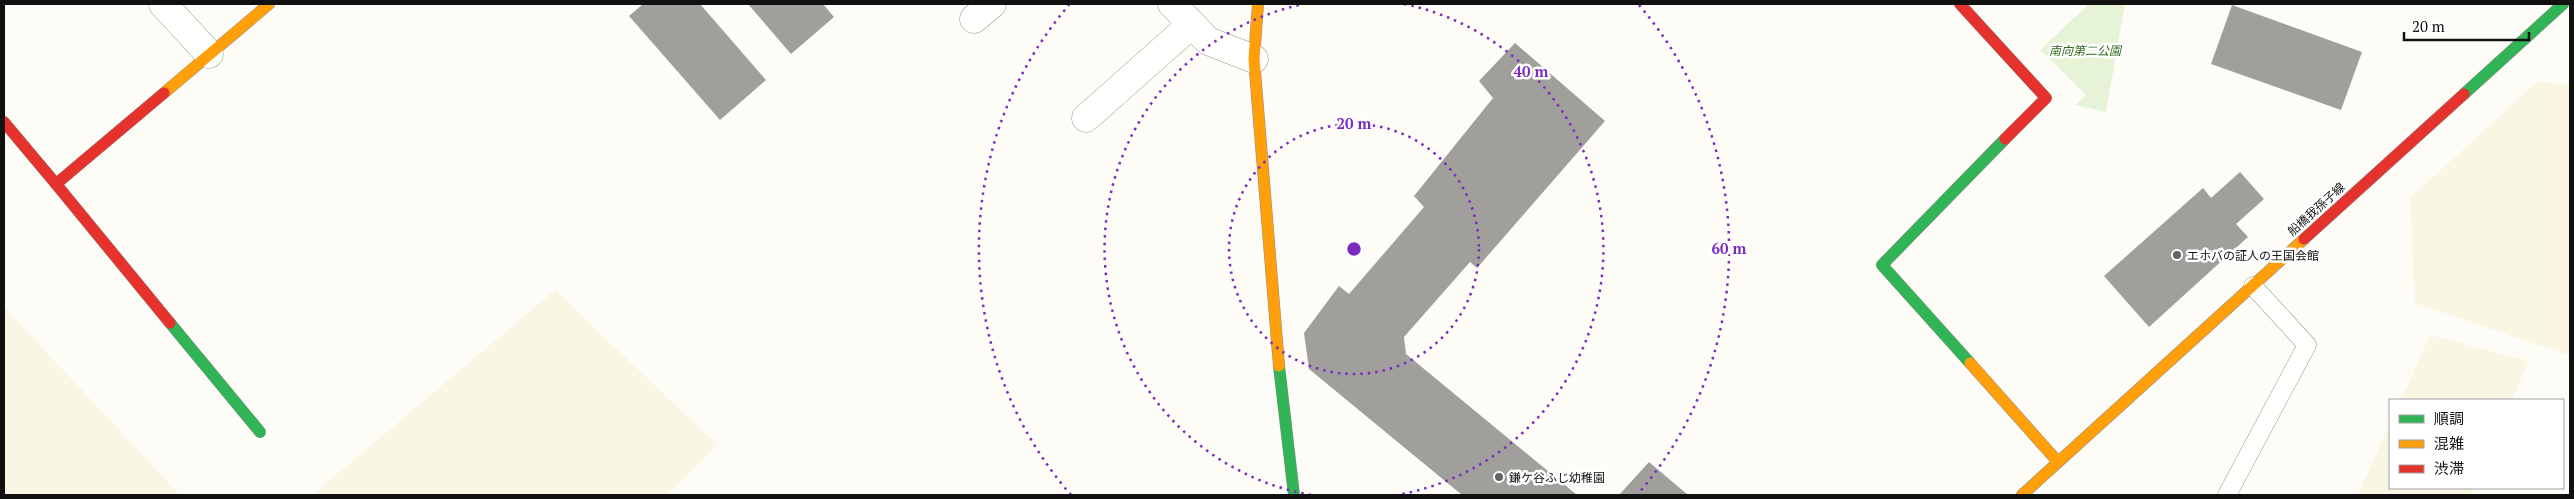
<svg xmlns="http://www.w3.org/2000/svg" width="2574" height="499" viewBox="0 0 2574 499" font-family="'PT Serif','Noto Sans JP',serif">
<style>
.farmland{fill:#f9f7e4}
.green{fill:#e7f3d7}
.building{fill:#a19f9c}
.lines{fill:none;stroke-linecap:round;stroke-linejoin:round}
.lane-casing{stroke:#979795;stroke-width:19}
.street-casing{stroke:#979795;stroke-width:29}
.fast-casing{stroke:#8e8d8b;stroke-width:12}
.slow-casing{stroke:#8e8d8b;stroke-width:12}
.jam-casing{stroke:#8e8d8b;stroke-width:12}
.lane{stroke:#fffffe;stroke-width:18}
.street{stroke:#fffffe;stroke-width:28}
.fast{stroke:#30b455;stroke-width:11}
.slow{stroke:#ff9f0a;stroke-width:11}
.jam{stroke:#e5322d;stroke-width:11}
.ring{fill:none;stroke:#7b2cbf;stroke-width:2.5;stroke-dasharray:2.5 5}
.poi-dot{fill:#646362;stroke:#fff;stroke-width:2}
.labels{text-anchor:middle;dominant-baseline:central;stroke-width:5;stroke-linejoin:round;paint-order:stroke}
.park-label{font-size:12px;font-style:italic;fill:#2f6b1f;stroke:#fff}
.street-label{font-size:12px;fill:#111;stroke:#fff}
.poi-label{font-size:12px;fill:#111;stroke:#fff;text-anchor:start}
.centre{fill:#7b2cbf;stroke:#fff;stroke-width:2.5}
.ring-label{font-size:15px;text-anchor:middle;font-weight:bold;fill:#7b2cbf;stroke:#fff;stroke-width:5;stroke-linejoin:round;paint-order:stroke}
</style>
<rect width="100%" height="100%" fill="#fdfcf7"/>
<g class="farmland">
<polygon points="2537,82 2570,84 2570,356 2415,303 2410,198"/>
<polygon points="555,290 717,445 667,495 312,495"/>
<polygon points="4,306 4,307 180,495 4,495"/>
<polygon points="2430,335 2529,361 2512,400 2401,400"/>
<polygon points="2390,424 2390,488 2474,488 2471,495 2358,495"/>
</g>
<polygon class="green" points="2089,4 2125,4 2106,112 2075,105 2086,95 2040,50"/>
<g class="building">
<polygon points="643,4 700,4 766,80 720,120 629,16"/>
<polygon points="748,4 823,4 834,17 791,54"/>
<polygon points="2232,5 2362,52 2341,110 2211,64"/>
<polygon points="1515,43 1605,121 1477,268 1470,262 1404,337 1406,354 1577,495 1462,495 1309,369 1304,333 1339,286 1349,294 1424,207 1414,196 1493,98 1479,81"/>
<polygon points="2240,172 2264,199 2236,224 2248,237 2149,327 2104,276 2203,188 2211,198"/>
<polygon points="1649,462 1688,495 1619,495"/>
</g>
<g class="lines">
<g class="lane-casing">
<polyline id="lane" points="2227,495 2307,345 2253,286"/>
</g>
<g class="street-casing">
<g id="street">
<polyline points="163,4 209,54"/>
<polyline points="1172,4 1208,41 1254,59"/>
<polyline points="974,19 992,4"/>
<polyline points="1086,118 1192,24"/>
</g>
</g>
<g class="fast-casing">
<g id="fast">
<polyline points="2464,94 2563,4"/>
<polyline points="170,323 260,432"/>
<polyline points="1970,363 1882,265 2005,139"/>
<polyline points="1279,366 1294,495"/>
</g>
</g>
<g class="slow-casing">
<g id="slow">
<polyline points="1258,4 1254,59 1279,366"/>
<polyline points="164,93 269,4"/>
<polyline points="1970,363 2058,462"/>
<polyline points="2022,495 2304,239"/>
</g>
</g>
<g class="jam-casing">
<g id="jam">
<polyline points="1960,4 2046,98 2005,139"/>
<polyline points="4,122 56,184 164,93"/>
<polyline points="56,184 170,323"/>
<polyline points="2304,239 2464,94"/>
</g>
</g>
<use href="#lane" class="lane"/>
<use href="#street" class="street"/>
<use href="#fast" class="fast"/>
<use href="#slow" class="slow"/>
<use href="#jam" class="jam"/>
</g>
<g class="ring">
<circle cx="1354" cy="249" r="125"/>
<path d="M1311 495A250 250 0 0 1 1304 4M1404 4A250 250 0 0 1 1397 495"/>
<path d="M1071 495A375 375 0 0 1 1069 5M1639 5A375 375 0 0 1 1637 495"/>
</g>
<g class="poi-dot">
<circle cx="2177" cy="255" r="5"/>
<circle cx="1499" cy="477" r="5"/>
</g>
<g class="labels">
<g class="park-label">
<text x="2085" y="50">南向第二公園</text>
</g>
<g class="street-label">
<text transform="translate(2316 209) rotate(-42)">船橋我孫子線</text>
</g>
<g class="poi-label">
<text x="2187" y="255">エホバの証人の王国会館</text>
<text x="1509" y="477">鎌ケ谷ふじ幼稚園</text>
</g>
</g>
<circle cx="1354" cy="249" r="8" class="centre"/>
<g class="ring-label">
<text x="1531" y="77">40 m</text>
<text x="1354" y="129">20 m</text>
<text x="1729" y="254">60 m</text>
</g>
<rect width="2574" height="499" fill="none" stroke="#111111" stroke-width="10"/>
<rect x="2389" y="399" width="175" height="90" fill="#ffffff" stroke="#a0a0a0"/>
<rect x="2399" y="415" width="25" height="8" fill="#30b455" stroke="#a0a0a0"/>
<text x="2434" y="424" font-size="15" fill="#111111">順調</text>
<rect x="2399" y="440" width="25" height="8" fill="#ff9f0a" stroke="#a0a0a0"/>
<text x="2434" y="449" font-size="15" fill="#111111">混雑</text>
<rect x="2399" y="465" width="25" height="8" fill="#e5322d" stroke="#a0a0a0"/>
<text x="2434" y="474" font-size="15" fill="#111111">渋滞</text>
<path d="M2404 32v8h125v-8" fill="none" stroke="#111111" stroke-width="2.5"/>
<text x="2412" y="32" font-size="15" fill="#111111" stroke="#ffffff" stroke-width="4" paint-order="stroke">20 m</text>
</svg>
